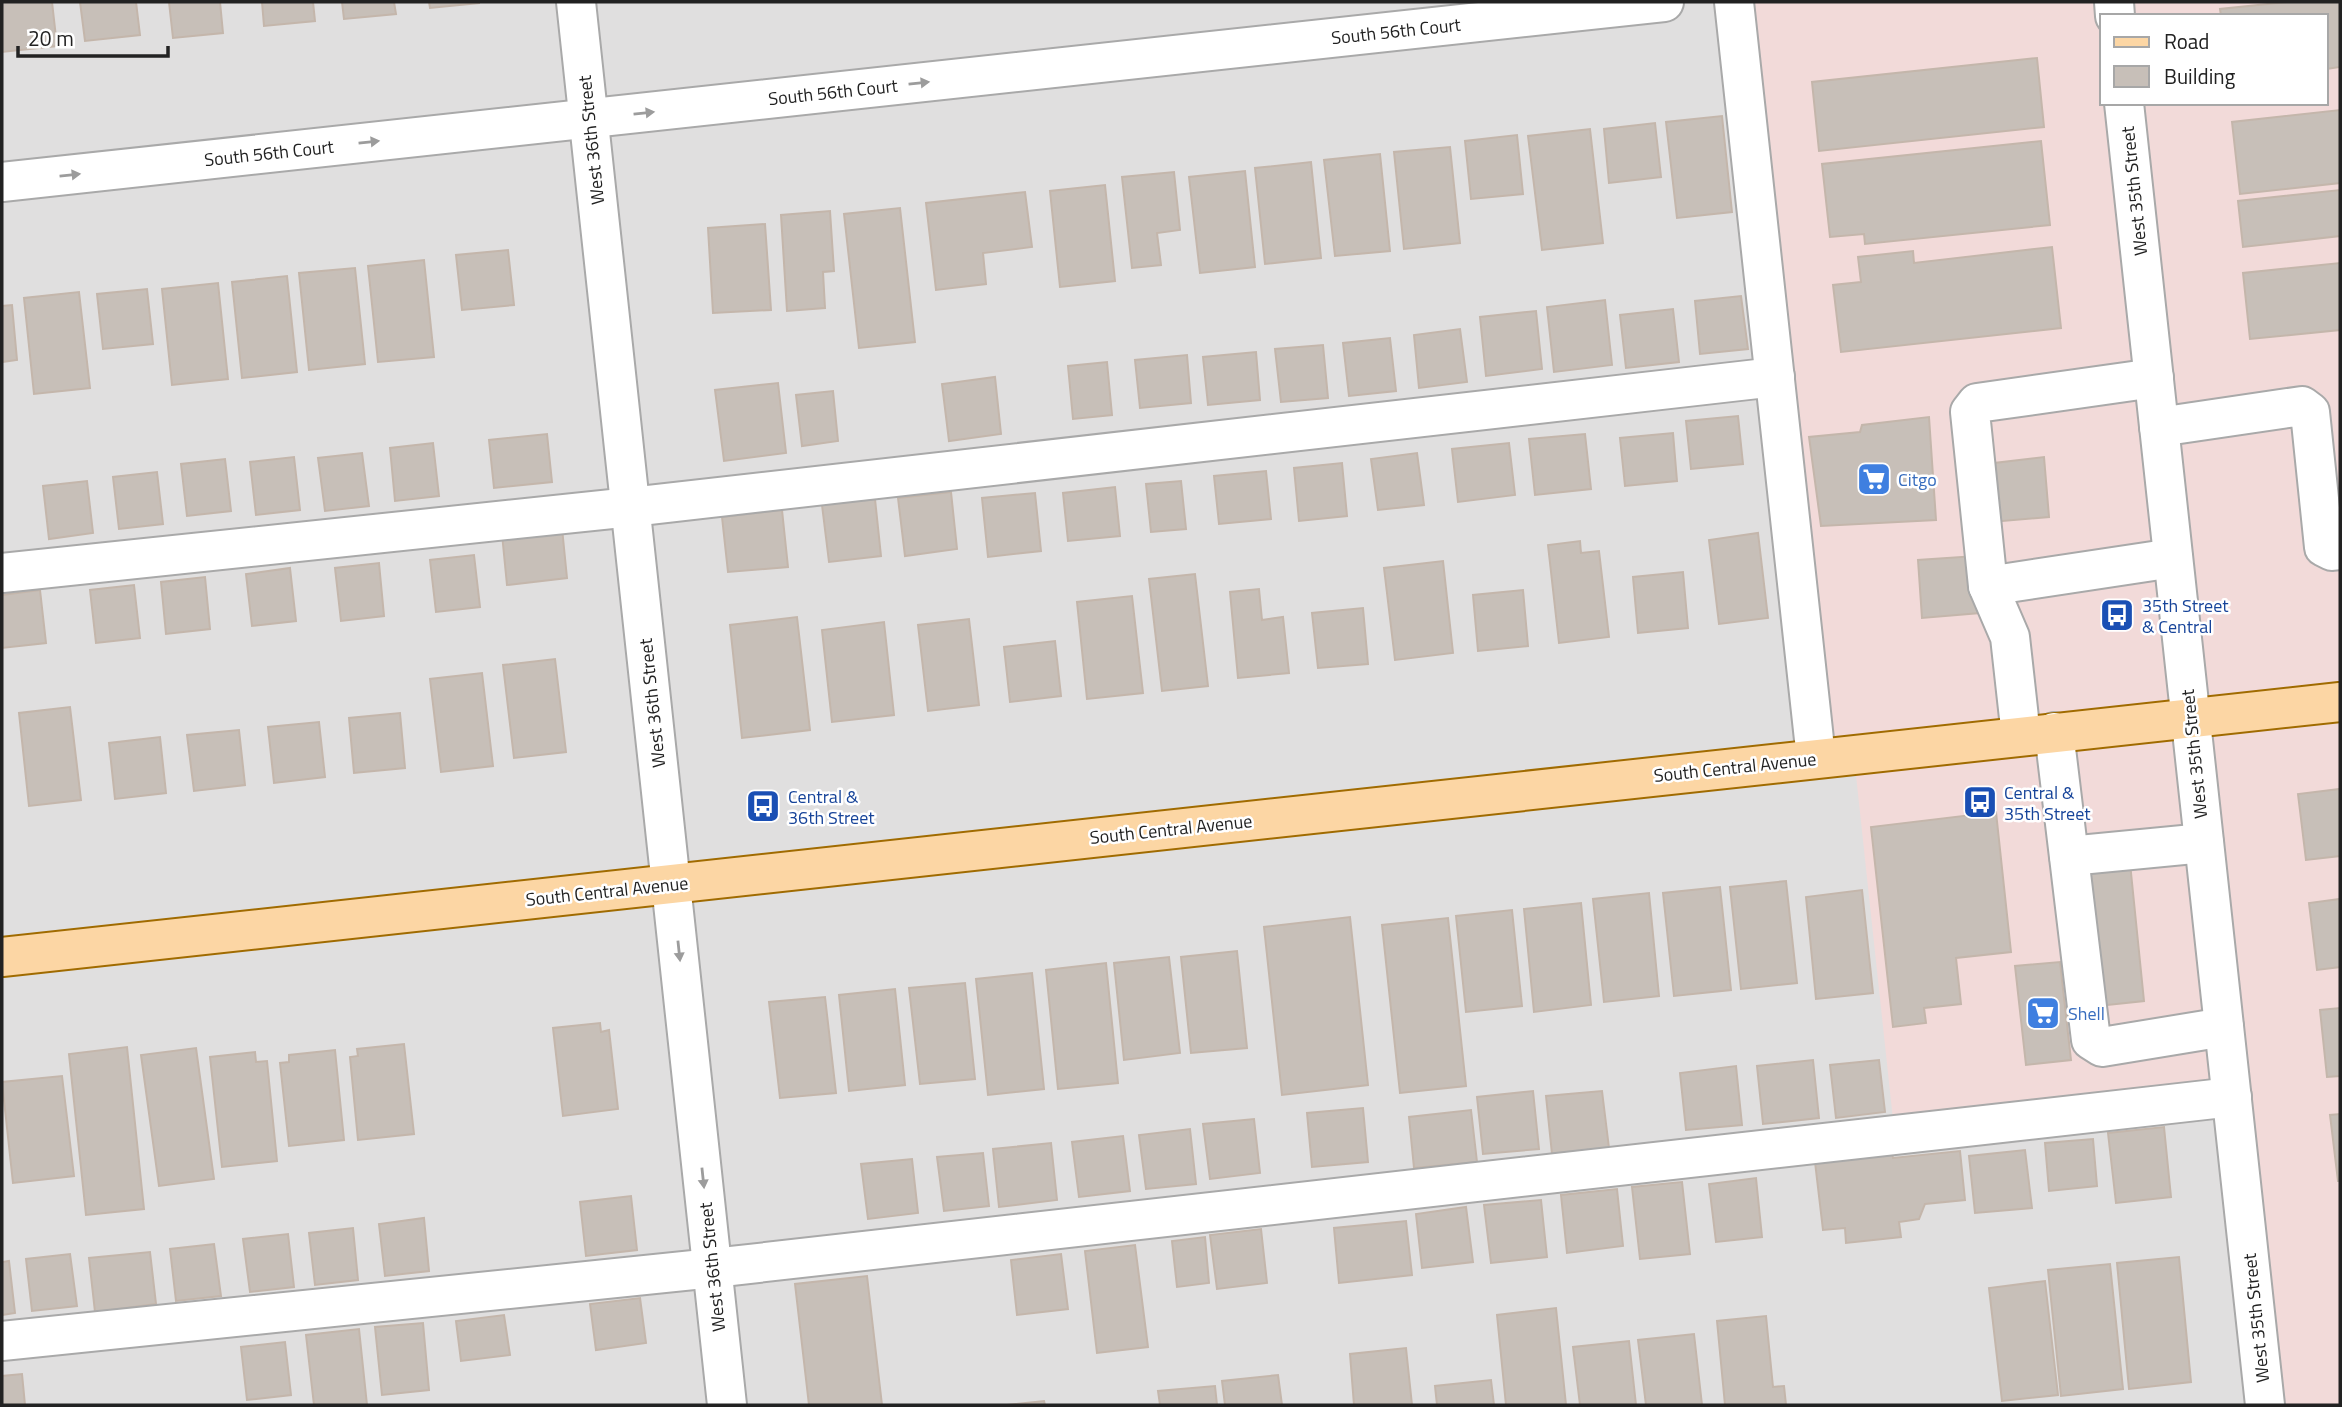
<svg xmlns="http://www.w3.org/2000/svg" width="2342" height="1407" viewBox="0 0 2342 1407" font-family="'Titillium Web',sans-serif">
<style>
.residential{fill:#e0dfdf}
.commercial{fill:#f2dad9;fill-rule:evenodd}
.building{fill:#c7bfb8;stroke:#c4b6ab;stroke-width:2}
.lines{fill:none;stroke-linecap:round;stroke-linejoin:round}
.minor-casing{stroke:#a9a9a9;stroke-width:42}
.major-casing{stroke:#a06b00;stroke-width:42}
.minor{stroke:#fff;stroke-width:38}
.major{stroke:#fcd6a4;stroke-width:38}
.oneway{fill:#9c9c9c}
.labels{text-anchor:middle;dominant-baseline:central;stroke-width:5;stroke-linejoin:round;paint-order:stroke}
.street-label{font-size:18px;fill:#222;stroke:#fff}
.shop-label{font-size:18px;fill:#366cbe;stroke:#fff;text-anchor:start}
.transit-label{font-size:18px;fill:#164399;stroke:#fff;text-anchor:start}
</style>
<rect width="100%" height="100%" fill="#f2efe9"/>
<g class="residential">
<polygon points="2,2 1745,2 1825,745 2,946"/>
<polygon points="1855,766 2223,1090 2257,1405 2,1405 2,973"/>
</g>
<g class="commercial">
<path d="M 1745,2 L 2340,2 L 2340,685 L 1825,745 ZM 2102,16 L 2326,16 L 2326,103 L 2102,103 Z"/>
<polygon points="2340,712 2340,1405 2277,1405 2242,1088 1894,1129 1855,766"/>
</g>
<g class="building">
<polygon points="2,2 52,2 57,46 2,52"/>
<polygon points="80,2 136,2 140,35 85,41"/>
<polygon points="169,2 220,2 223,33 173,38"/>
<polygon points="262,2 313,2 315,21 264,26"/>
<polygon points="342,2 394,2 396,14 344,19"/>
<polygon points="429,2 479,2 479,3 430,8"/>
<polygon points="2287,2 2340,2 2340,67 2326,69 2326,16 2221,16 2220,9"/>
<polygon points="2037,58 2044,127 1819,151 1812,82"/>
<polygon points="2340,110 2340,183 2240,194 2232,122"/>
<polygon points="1722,116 1732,212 1677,218 1666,122"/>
<polygon points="1655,123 1661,177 1609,183 1604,129"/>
<polygon points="1590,129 1603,243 1542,250 1528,136"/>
<polygon points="1517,135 1523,194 1471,199 1465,141"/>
<polygon points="2041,141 2050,225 1865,244 1864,234 1830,237 1822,164"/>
<polygon points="1450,147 1460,243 1404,249 1394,152"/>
<polygon points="1380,154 1390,251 1335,256 1324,160"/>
<polygon points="1311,162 1321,258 1265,264 1255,168"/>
<polygon points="1245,171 1255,267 1200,273 1189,177"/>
<polygon points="1174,172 1180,230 1157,233 1161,265 1132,268 1122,177"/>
<polygon points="1105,185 1115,281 1060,287 1050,191"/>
<polygon points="2340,190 2340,236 2243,247 2238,201"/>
<polygon points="1025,192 1032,247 983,253 986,284 936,290 926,203"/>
<polygon points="900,208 915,342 859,348 844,214"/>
<polygon points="830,211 834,271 823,272 825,308 787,311 781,215"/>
<polygon points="765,224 771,310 713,313 708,228"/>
<polygon points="2052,247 2061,328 1841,352 1833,285 1861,282 1858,257 1913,251 1914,263"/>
<polygon points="508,250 514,305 462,310 456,255"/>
<polygon points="424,260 434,357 378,362 368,266"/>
<polygon points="2340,263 2340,330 2250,339 2243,273"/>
<polygon points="355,268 365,364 309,370 299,273"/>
<polygon points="287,276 297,372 242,378 232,282"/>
<polygon points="218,283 228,379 172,385 162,289"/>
<polygon points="147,289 153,344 103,349 97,294"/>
<polygon points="79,292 90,388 34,394 24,298"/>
<polygon points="1741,296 1748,349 1700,354 1695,301"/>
<polygon points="1605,300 1612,365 1554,372 1547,307"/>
<polygon points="12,305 17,360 2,362 2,306"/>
<polygon points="1673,309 1679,362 1626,368 1620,315"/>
<polygon points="1536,311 1542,369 1486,376 1480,317"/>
<polygon points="1460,329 1467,382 1419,388 1414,335"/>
<polygon points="1390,338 1396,391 1349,396 1343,343"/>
<polygon points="1323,345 1328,398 1281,402 1275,349"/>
<polygon points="1256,352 1260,400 1208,405 1203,357"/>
<polygon points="1187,355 1191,403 1140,408 1135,360"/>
<polygon points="1107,362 1112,415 1073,419 1068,366"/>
<polygon points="995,377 1001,434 949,441 942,384"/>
<polygon points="778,383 786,453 724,461 715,390"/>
<polygon points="833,391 838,441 802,446 796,395"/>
<polygon points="1738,416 1743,464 1691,469 1686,421"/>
<polygon points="1929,417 1936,520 1821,526 1809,437 1860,432 1862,425"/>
<polygon points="1673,433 1677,481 1625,486 1620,438"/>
<polygon points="547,434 552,482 494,488 489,440"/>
<polygon points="1585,434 1591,489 1535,495 1529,439"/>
<polygon points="433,443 439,496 395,501 390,448"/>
<polygon points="1509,443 1515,495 1458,502 1452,449"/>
<polygon points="362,453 369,506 325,511 318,458"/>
<polygon points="1417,453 1424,505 1378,510 1371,459"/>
<polygon points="294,457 300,510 256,515 250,462"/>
<polygon points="2044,457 2049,517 1991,522 1986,464"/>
<polygon points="225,459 231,511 187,516 181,464"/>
<polygon points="1342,463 1347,516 1299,521 1294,468"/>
<polygon points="1266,471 1271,519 1219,524 1214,476"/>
<polygon points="157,472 163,524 119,529 113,477"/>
<polygon points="87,481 93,533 49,539 43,486"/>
<polygon points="1181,481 1186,529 1151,532 1146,484"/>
<polygon points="1115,487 1120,536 1068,541 1063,493"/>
<polygon points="951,492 957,549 905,556 898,498"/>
<polygon points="1035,493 1041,551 988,557 982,498"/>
<polygon points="875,499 881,556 829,562 822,505"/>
<polygon points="782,510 788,567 728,572 722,517"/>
<polygon points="562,528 567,578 507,585 502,534"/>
<polygon points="1758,533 1768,618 1719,624 1709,540"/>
<polygon points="1580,541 1581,553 1599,551 1609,637 1559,643 1548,545"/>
<polygon points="474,555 480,607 436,612 430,560"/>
<polygon points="1976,556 1980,613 1922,618 1918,560"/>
<polygon points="1443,561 1453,653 1395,660 1384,568"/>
<polygon points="379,563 384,616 341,621 335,568"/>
<polygon points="290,568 296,621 252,626 246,574"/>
<polygon points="1683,572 1688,628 1638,633 1633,577"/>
<polygon points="1195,574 1208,686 1162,691 1149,579"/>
<polygon points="205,577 210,629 166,634 161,582"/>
<polygon points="134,585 140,638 96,643 90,590"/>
<polygon points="1259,589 1262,620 1283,617 1289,673 1238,678 1230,592"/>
<polygon points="40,590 46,643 2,648 2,595"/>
<polygon points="1523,590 1528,646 1478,651 1473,595"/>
<polygon points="1132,596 1143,693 1087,699 1077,602"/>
<polygon points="1363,608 1368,664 1318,668 1312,613"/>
<polygon points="797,617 810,730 742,738 730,625"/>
<polygon points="969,619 979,705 928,711 918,625"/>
<polygon points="884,622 894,715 832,722 822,630"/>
<polygon points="1055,641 1061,696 1010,702 1004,647"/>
<polygon points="555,659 566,752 514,758 503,665"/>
<polygon points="482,673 493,766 441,772 430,679"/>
<polygon points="70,707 81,800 29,806 19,713"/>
<polygon points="400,713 405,768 354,773 349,718"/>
<polygon points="319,722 325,777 274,783 268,727"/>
<polygon points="239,730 245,785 194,791 187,735"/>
<polygon points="160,737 166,793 115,799 109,743"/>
<polygon points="2340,789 2340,856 2306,860 2298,794"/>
<polygon points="1996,812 2011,952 1956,958 1961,1004 1924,1008 1926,1023 1893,1027 1871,827"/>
<polygon points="2129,853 2144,1001 2089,1007 2075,858"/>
<polygon points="1786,881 1797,983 1741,989 1730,887"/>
<polygon points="1720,887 1731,990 1674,996 1663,893"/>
<polygon points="1862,890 1873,993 1816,999 1806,897"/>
<polygon points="1649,893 1659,996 1604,1002 1593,899"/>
<polygon points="2340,899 2340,967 2317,970 2309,903"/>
<polygon points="1581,903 1591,1005 1534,1012 1524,909"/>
<polygon points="1512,910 1522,1006 1466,1012 1456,916"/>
<polygon points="1350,917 1368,1085 1282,1095 1264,927"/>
<polygon points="1448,918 1466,1086 1400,1093 1382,925"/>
<polygon points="1237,951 1247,1048 1191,1053 1181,957"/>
<polygon points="1169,957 1180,1053 1124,1060 1114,963"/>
<polygon points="2060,962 2071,1060 2026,1065 2015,966"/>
<polygon points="1106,963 1118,1083 1058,1089 1046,970"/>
<polygon points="1032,973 1044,1089 988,1095 976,979"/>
<polygon points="965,983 975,1079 920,1084 909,988"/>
<polygon points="895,989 905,1085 849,1091 839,995"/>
<polygon points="825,997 836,1093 780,1098 769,1002"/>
<polygon points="2340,1008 2340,1076 2327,1077 2320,1010"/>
<polygon points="600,1023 601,1032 609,1030 618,1109 563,1116 553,1028"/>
<polygon points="404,1044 414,1134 358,1140 350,1057 358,1056 357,1049"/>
<polygon points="127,1047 144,1209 86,1215 69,1054"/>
<polygon points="196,1048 214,1179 159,1186 141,1055"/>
<polygon points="335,1050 344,1140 289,1146 280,1063 289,1062 289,1055"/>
<polygon points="255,1052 256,1062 267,1061 277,1161 222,1167 210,1057"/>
<polygon points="1813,1060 1819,1118 1763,1124 1757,1066"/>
<polygon points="1879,1060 1885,1112 1836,1118 1830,1065"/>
<polygon points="1736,1066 1742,1125 1686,1130 1680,1073"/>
<polygon points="62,1076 74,1176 13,1183 2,1082"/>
<polygon points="1533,1091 1539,1149 1483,1154 1477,1097"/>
<polygon points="1602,1091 1609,1148 1552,1154 1546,1096"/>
<polygon points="1363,1108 1368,1162 1312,1167 1307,1113"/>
<polygon points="1471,1110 1477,1162 1414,1168 1409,1117"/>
<polygon points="2340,1114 2340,1181 2338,1181 2330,1115"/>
<polygon points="1254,1119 1260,1173 1210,1179 1203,1124"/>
<polygon points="2164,1127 2171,1197 2116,1203 2108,1133"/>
<polygon points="1190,1129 1196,1184 1146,1189 1139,1135"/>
<polygon points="1123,1136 1130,1191 1079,1197 1072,1142"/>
<polygon points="2093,1139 2097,1186 2049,1191 2045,1143"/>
<polygon points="1051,1143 1057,1200 999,1207 993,1149"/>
<polygon points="2025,1150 2032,1208 1975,1213 1969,1156"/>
<polygon points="1960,1151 1965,1200 1925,1204 1919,1219 1899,1222 1901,1237 1846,1243 1845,1228 1823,1230 1815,1162 1892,1154 1893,1158"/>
<polygon points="983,1153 989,1206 944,1211 937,1157"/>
<polygon points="912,1159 918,1213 868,1219 861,1164"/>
<polygon points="1756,1178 1762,1237 1716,1242 1709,1184"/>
<polygon points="1682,1182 1690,1254 1640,1259 1632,1187"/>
<polygon points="1617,1189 1623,1246 1567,1253 1561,1195"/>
<polygon points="631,1196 637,1250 586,1256 580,1202"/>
<polygon points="1541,1200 1547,1257 1491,1263 1484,1205"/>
<polygon points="1466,1207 1473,1262 1422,1268 1416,1214"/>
<polygon points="424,1218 429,1271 385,1276 379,1224"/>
<polygon points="1406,1221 1412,1275 1339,1283 1334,1228"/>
<polygon points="353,1228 358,1280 315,1285 309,1233"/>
<polygon points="1261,1229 1267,1283 1217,1289 1210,1235"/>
<polygon points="288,1234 294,1287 250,1292 243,1239"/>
<polygon points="1205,1237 1209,1283 1177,1287 1172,1241"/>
<polygon points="214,1244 221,1296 176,1301 170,1249"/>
<polygon points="1135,1245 1148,1347 1097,1353 1085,1251"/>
<polygon points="150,1252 156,1304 95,1312 89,1258"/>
<polygon points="70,1254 77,1306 32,1311 26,1259"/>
<polygon points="1061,1254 1068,1309 1017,1315 1011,1260"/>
<polygon points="2179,1257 2191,1382 2129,1389 2117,1263"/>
<polygon points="9,1261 15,1313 2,1315 2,1262"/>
<polygon points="2110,1264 2123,1389 2061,1396 2048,1270"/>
<polygon points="867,1276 882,1405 809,1405 795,1284"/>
<polygon points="2045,1281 2058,1395 2002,1401 1989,1288"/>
<polygon points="640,1298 646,1343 596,1350 590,1304"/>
<polygon points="1556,1308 1566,1405 1506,1405 1497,1315"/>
<polygon points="504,1315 510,1355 461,1361 456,1321"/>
<polygon points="1766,1316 1773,1387 1784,1386 1786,1405 1725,1405 1717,1321"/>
<polygon points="423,1323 429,1390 382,1395 375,1327"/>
<polygon points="359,1329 367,1405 314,1405 306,1335"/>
<polygon points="1694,1334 1702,1405 1646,1405 1638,1340"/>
<polygon points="1629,1341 1636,1405 1580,1405 1573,1347"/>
<polygon points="285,1342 291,1395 247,1400 241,1347"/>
<polygon points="1406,1348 1412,1405 1354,1405 1350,1354"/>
<polygon points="22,1374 25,1405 2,1405 2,1376"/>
<polygon points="1278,1375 1282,1405 1225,1405 1222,1381"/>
<polygon points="1491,1380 1494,1405 1437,1405 1435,1386"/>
<polygon points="1215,1386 1217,1405 1160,1405 1158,1391"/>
<polygon points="1044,1401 1045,1405 1007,1405"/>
</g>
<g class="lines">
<g class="minor-casing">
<g id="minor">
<polyline points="576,2 727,1405"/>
<polyline points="1734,2 1816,758"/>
<polyline points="2114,2 2115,16"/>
<polyline points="2124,103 2265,1405"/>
<polyline points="2,182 1664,2"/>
<polyline points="2154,378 1977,403 1970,412 1988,586 2173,558"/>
<polyline points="2159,427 2302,406 2310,412 2324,547 2332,551 2340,550"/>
<polyline points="2,573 631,507 1775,377"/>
<polyline points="1988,586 2010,637 2021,736"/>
<polyline points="2054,732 2091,1040 2102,1047 2224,1027"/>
<polyline points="2069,856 2204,843"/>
<polyline points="2,1341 713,1268 2232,1097"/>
</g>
</g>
<g class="major-casing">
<polyline id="major" points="2,957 2340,702"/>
</g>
<use href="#minor" class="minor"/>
<use href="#major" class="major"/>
</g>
<defs><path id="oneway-solid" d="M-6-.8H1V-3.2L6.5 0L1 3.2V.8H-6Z" transform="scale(1.75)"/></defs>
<g class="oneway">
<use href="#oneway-solid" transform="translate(919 83) rotate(-6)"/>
<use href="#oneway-solid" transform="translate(644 113) rotate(-6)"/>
<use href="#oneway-solid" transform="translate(369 142) rotate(-6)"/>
<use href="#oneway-solid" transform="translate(70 175) rotate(-6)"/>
<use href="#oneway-solid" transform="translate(679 951) rotate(84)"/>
<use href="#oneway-solid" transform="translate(703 1178) rotate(84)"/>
</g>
<defs>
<g id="supermarket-square" transform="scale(1.75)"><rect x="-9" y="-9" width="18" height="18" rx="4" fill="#3f7fe0" stroke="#fff"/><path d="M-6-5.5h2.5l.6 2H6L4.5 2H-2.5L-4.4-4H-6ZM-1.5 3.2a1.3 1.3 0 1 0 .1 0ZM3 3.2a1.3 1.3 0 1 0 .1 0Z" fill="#fff"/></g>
<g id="bus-square" transform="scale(1.75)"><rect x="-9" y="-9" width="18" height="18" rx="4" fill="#1a4fb4" stroke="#fff"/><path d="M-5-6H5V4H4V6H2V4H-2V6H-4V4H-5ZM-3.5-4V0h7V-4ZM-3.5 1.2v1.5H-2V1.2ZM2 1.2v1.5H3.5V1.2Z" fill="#fff"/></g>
</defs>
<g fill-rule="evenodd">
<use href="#supermarket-square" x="1874" y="479"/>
<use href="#bus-square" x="2117" y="615"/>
<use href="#bus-square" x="1980" y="802"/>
<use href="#bus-square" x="763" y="806"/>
<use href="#supermarket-square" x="2043" y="1013"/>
</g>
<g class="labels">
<g class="street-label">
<text transform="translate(1396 31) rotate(-6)">South 56th Court</text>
<text transform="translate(833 92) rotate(-6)">South 56th Court</text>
<text transform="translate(591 140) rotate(-96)">West 36th Street</text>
<text transform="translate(269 153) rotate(-6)">South 56th Court</text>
<text transform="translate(2134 191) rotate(-96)">West 35th Street</text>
<text transform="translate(652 703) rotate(-96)">West 36th Street</text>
<text transform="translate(2194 754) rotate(-96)">West 35th Street</text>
<text transform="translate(1735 767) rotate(-6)">South Central Avenue</text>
<text transform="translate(1171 829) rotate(-6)">South Central Avenue</text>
<text transform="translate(607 891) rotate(-6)">South Central Avenue</text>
<text transform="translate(712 1267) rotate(-96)">West 36th Street</text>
<text transform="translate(2256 1318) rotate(-96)">West 35th Street</text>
</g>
<g class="shop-label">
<text x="1898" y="479">Citgo</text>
<text x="2068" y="1013">Shell</text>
</g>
<g class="transit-label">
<text x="2142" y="605">35th Street<tspan x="2142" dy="21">&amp; Central</tspan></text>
<text x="2004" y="792">Central &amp;<tspan x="2004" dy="21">35th Street</tspan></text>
<text x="788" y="796">Central &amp;<tspan x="788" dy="21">36th Street</tspan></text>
</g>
</g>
<rect width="2342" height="1407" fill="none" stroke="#222222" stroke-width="7"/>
<rect x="2100" y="14" width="228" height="91" fill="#ffffff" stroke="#a7a7a7" stroke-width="2"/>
<rect x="2114" y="37" width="35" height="10" fill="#fcd6a4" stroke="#a7a7a7" stroke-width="2"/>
<text x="2164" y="49" font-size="21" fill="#222222">Road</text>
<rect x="2114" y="66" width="35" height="21" fill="#c7bfb8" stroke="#a7a7a7" stroke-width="2"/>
<text x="2164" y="84" font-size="21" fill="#222222">Building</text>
<path d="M18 46v10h150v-10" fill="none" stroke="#222222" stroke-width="3.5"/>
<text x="28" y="46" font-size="21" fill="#222222" stroke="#ffffff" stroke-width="5" paint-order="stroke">20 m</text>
</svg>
